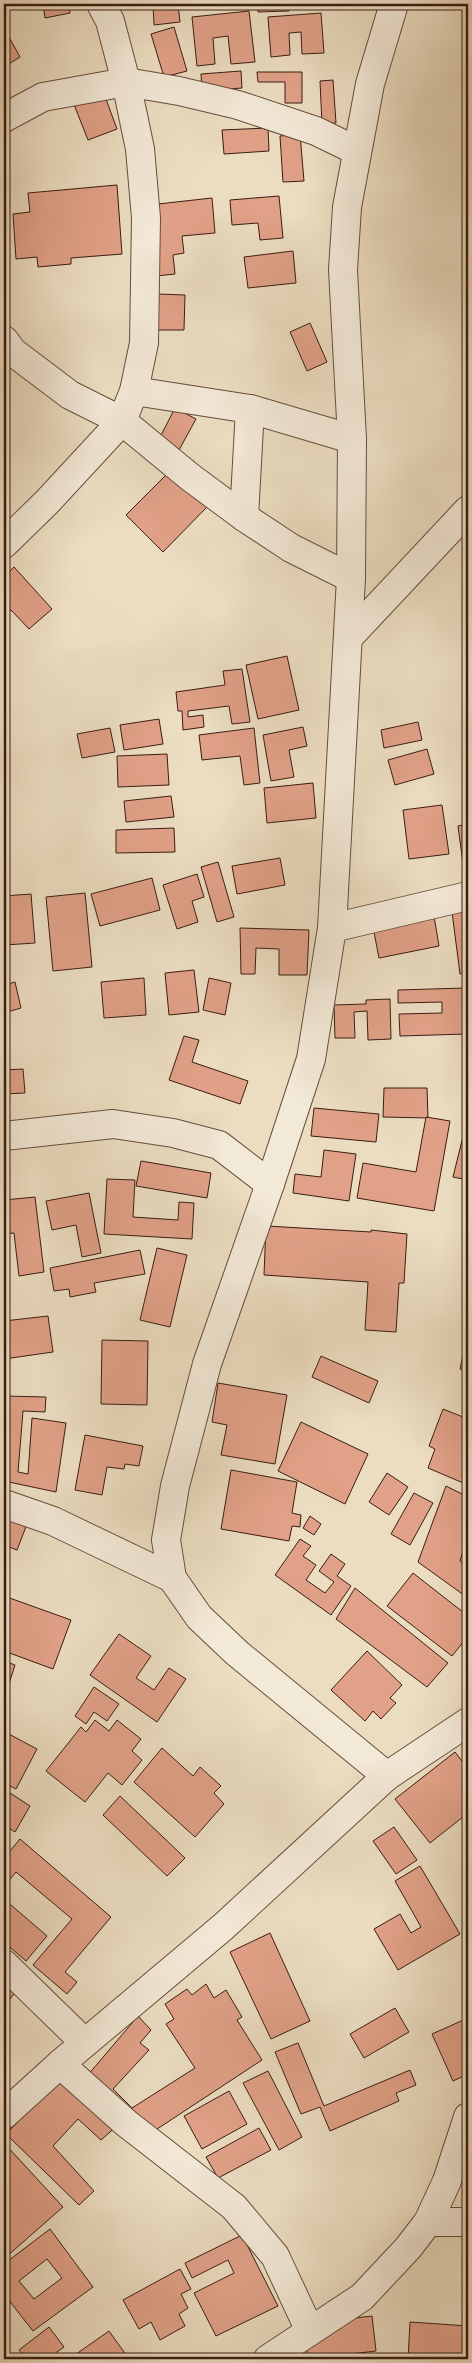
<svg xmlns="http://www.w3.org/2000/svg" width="472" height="2363" viewBox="0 0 472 2363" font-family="'Old Standard TT',serif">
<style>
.building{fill:#e1a188;stroke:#391d13;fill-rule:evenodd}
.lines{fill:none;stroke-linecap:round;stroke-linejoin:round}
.minor-casing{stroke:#664d3e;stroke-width:30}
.minor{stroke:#f3e9d7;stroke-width:28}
</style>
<rect width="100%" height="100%" fill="#ecddc1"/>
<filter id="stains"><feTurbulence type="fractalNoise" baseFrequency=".004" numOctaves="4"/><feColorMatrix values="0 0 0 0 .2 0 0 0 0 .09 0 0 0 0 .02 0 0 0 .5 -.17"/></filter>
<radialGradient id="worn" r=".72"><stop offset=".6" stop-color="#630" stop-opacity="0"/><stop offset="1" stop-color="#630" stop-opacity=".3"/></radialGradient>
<g class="building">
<polygon points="43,4 69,4 70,13 45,18"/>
<polygon points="153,4 178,4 180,22 154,25"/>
<polygon points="258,4 288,4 289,11 258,12"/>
<polygon points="249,11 255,62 231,64 228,36 213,38 215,64 197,66 192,17"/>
<polygon points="321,13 324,53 302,54 301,32 289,33 290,55 271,57 268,17"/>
<polygon points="174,27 187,71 164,77 151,34"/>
<polygon points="4,28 20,57 4,67"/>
<polygon points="241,71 242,88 202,91 201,74"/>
<polygon points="257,72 302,72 302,103 285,103 285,82 258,82"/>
<polygon points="333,80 336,123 322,124 320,81"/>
<polygon points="103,91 117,129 88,140 73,102"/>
<polygon points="268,128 269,151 224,154 222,130"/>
<polygon points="300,134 304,181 283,182 280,136"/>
<polygon points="117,185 122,254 71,258 71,264 38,267 37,257 16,259 13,214 30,212 28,193"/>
<polygon points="279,196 283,238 260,240 258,223 232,225 230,200"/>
<polygon points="212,198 215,233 182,236 184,253 173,255 175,274 156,276 149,205"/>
<polygon points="293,251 296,283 248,288 244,257"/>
<polygon points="158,294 185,295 184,330 157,330"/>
<polygon points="310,323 327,362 307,371 290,332"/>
<polygon points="175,408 196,419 179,450 159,439"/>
<polygon points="172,469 208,506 163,552 126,515"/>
<polygon points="14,567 52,609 29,629 11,610 4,617 4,577"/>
<polygon points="287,656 299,710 258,719 246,665"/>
<polygon points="242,669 250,722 232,724 229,706 188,711 188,717 203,715 204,727 183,730 182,711 178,711 176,692 225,685 223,671"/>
<polygon points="159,719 163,744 124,750 120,725"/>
<polygon points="418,722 422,740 384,748 381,730"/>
<polygon points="303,727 307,746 289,750 294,777 271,781 263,735"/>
<polygon points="110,728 115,752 82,758 77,734"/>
<polygon points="254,728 260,783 244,785 240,756 202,760 199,735"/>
<polygon points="427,749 434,774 395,785 388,760"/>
<polygon points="167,754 169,785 118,787 117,756"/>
<polygon points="313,783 316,818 267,823 264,788"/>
<polygon points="171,796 174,817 126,822 124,801"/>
<polygon points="442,805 449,854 409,859 403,810"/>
<polygon points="468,824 468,878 465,878 458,826"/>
<polygon points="174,828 175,852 116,853 116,830"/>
<polygon points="280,858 285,885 237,894 232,866"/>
<polygon points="218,862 234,917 217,922 201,867"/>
<polygon points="197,874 204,897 192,901 198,922 177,929 163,885"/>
<polygon points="152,878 160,910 100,926 91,894"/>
<polygon points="85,893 92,967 53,971 46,897"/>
<polygon points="31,894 35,943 5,945 4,896"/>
<polygon points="468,910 468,973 460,974 452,912"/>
<polygon points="434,916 439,946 379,958 373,927"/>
<polygon points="240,928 309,930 307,975 279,975 279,949 256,948 255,974 241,974"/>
<polygon points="194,970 199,1012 169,1015 165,973"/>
<polygon points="144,978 146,1015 104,1018 101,982"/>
<polygon points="209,978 231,983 225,1015 203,1010"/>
<polygon points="15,982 21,1008 4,1013 4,985"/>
<polygon points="465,988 467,1034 400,1036 399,1014 442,1013 442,1002 398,1003 398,990"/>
<polygon points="390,999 391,1039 368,1040 367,1011 354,1012 355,1038 335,1038 334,1005 366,1004 366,1000"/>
<polygon points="184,1036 199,1040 192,1062 248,1081 240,1104 169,1080"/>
<polygon points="23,1069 25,1093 4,1094 4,1070"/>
<polygon points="384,1088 427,1088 428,1118 383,1117"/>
<polygon points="314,1108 379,1114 376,1142 311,1136"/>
<polygon points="468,1116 468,1180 453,1177"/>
<polygon points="426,1117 450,1121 434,1211 357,1198 363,1163 416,1172"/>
<polygon points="324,1150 356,1154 349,1201 293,1193 295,1174 321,1177"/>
<polygon points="141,1161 211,1173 207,1198 136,1186"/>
<polygon points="107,1179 135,1180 133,1217 178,1220 179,1202 194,1203 192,1239 104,1234"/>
<polygon points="89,1193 101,1253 82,1257 76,1225 52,1230 46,1201"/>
<polygon points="35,1197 44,1272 19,1276 14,1233 4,1234 4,1200"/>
<polygon points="266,1226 371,1232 371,1230 407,1234 404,1283 399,1283 396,1332 365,1330 368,1282 264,1275"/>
<polygon points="157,1248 187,1255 170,1327 140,1320"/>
<polygon points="140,1250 145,1274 94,1283 96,1292 70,1297 69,1289 54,1291 50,1268"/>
<polygon points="48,1316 53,1352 4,1359 4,1321"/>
<polygon points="467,1336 468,1337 468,1371 460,1369"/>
<polygon points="102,1340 148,1341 147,1405 101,1404"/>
<polygon points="321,1356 378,1381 369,1403 312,1377"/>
<polygon points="218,1383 287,1395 275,1464 221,1455 227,1425 212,1422"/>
<polygon points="4,1396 46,1397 45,1412 23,1411 18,1472 28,1474 32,1418 66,1423 56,1492 4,1481"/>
<polygon points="443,1409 468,1419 468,1485 428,1468 435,1449 429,1446"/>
<polygon points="301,1422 368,1454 345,1504 278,1471"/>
<polygon points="85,1435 143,1446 139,1466 125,1464 124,1469 107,1467 102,1495 75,1490"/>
<polygon points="231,1470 297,1482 292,1513 301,1515 300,1527 292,1526 289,1541 221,1529"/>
<polygon points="387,1473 408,1487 389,1515 369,1502"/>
<polygon points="446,1486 468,1497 468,1534 460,1561 468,1566 468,1598 418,1562"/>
<polygon points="414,1493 433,1503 410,1545 391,1534"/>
<polygon points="4,1515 27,1524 17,1550 4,1545"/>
<polygon points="310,1516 321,1524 314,1535 303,1528"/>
<polygon points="300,1539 311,1546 303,1556 316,1565 306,1580 325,1593 334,1582 319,1571 331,1554 345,1564 337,1576 351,1586 331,1615 275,1575"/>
<polygon points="4,1559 9,1562 4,1576"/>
<polygon points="413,1573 468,1616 468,1636 452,1656 387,1606"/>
<polygon points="355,1588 448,1663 427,1687 336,1619"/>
<polygon points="4,1596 71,1620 53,1669 4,1651"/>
<polygon points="119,1634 151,1656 136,1678 154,1690 169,1668 186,1679 157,1722 90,1675"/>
<polygon points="367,1651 402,1685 390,1698 396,1703 381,1719 373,1711 365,1721 331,1690"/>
<polygon points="4,1661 15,1665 7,1690 4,1689"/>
<polygon points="94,1687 119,1704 107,1721 94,1712 86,1724 75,1716"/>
<polygon points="4,1719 10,1723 5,1732 37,1749 16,1789 4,1783"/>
<polygon points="95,1720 109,1731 117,1720 141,1739 132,1751 142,1760 122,1785 108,1773 85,1802 46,1771 81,1727 86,1732"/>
<polygon points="162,1748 193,1776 200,1767 221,1786 214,1793 224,1804 195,1837 134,1782"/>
<polygon points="455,1752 468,1769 468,1813 430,1843 395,1799"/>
<polygon points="4,1789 30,1806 15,1832 4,1825"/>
<polygon points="120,1796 185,1858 167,1876 103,1815"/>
<polygon points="394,1827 417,1860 396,1874 373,1841"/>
<polygon points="20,1839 111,1917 65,1972 77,1982 67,1994 33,1965 72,1919 16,1872 4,1887 4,1858"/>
<polygon points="420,1866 460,1934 398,1970 374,1929 400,1914 411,1933 421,1927 395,1881"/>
<polygon points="4,1899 47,1936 26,1961 4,1942"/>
<polygon points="270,1933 310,2021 271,2039 230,1952"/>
<polygon points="4,1984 14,1994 4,2006"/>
<polygon points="206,1984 214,1998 226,1990 242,2017 237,2020 262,2060 148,2135 82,2082 138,2016 151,2030 140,2043 149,2050 113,2089 132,2108 195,2068 166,2024 174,2019 165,2004 187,1989 192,1995"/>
<polygon points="395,2008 409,2032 364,2058 350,2034"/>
<polygon points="468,2018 468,2074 453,2081 432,2034"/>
<polygon points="298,2043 324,2106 410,2070 416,2085 396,2093 399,2101 330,2131 320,2107 301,2114 275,2052"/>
<polygon points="268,2071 302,2137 279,2150 243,2083"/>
<polygon points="65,2074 119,2124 101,2140 78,2119 53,2146 94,2191 79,2205 6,2134"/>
<polygon points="229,2091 247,2124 202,2149 184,2116"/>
<polygon points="259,2128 271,2150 218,2178 206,2157"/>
<polygon points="4,2143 63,2207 6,2257 4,2255"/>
<path d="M 50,2229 L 93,2287 L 33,2331 L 4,2294 L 4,2264 ZM 47,2259 L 62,2278 L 34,2299 L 19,2281 Z"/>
<polygon points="242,2235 278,2306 216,2336 194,2293 234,2273 228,2260 192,2278 185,2263"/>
<polygon points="180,2269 191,2289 181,2294 188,2308 179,2314 185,2326 160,2340 151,2322 139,2329 123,2300"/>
<polygon points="372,2316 376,2351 308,2359 304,2324"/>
<polygon points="410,2322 468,2326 468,2359 408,2359"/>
<polygon points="49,2327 64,2347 47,2359 26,2359 19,2350"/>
<polygon points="109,2331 129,2359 69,2359"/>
</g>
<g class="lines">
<g class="minor-casing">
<g id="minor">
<polyline points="4,118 43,97 126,82 179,91 238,105 316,131 357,151"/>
<polyline points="4,340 13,352 70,395 122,421 190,477 244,517 291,548 351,578"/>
<polyline points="134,391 250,409 352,439"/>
<polyline points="244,517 250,409"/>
<polyline points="4,544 47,502 122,421 134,391 144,343 146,218 140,149 126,82 110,21 101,4"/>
<polyline points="348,638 468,510"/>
<polyline points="332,928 468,896"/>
<polyline points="4,1136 113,1124 173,1133 219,1145 270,1184"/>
<polyline points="4,1504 53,1521 172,1578"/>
<polyline points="387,1776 237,1653 199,1617 172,1578 166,1540 175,1486 207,1364 270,1184 311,1059 332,928 351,578 352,439 343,270 347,207 370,84 394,4"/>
<polyline points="4,1964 85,2043"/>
<polyline points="60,2064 126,2123 234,2207 275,2256 310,2331"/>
<polyline points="4,2115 60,2064 223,1927 387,1776 468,1722"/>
<polyline points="428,2222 468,2222"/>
<polyline points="268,2359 362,2297 408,2248 428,2222 447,2181 468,2117"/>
</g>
</g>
<use href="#minor" class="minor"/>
</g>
<rect width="472" height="2363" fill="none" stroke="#ecddc1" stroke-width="20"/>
<rect x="5" y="5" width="462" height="2353" fill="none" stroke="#391d13" stroke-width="2.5"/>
<rect x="10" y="10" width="452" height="2343" fill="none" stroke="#391d13"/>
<rect width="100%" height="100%" filter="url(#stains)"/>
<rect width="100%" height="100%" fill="url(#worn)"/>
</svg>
